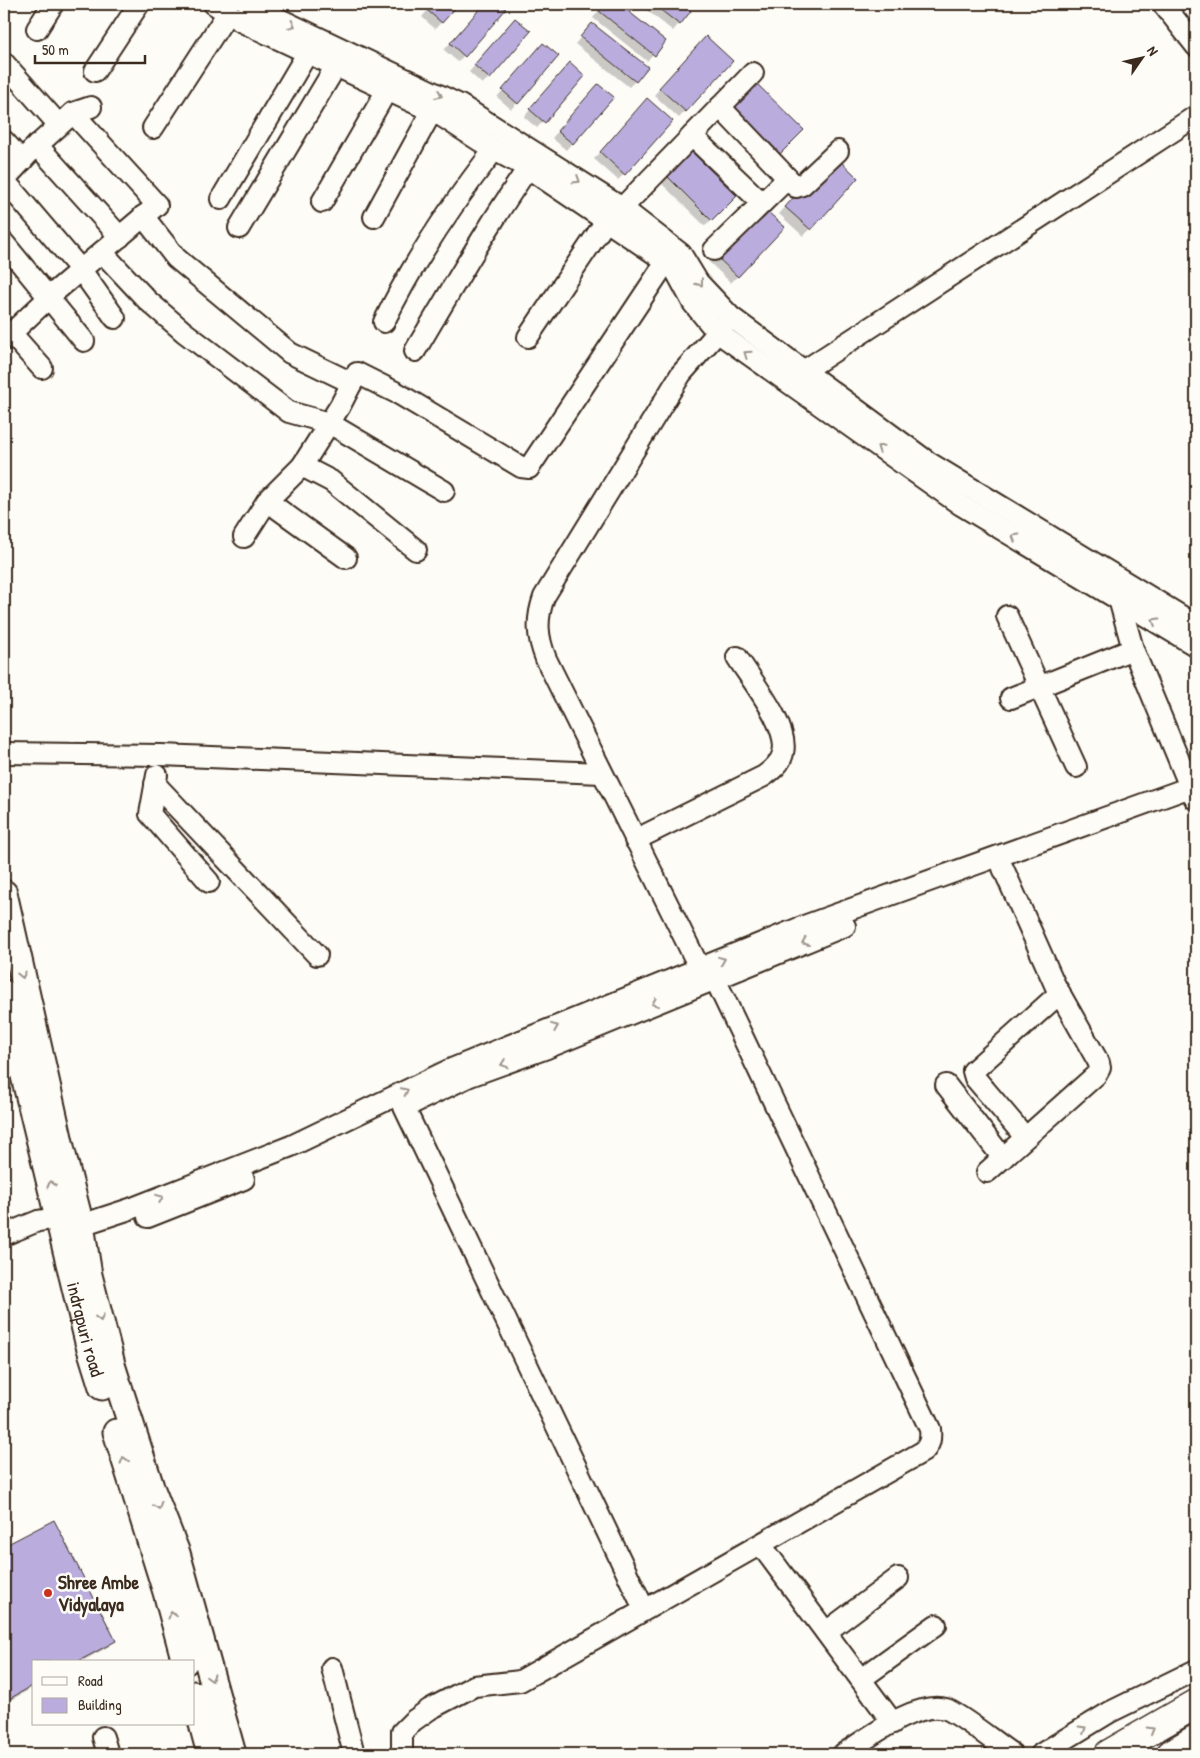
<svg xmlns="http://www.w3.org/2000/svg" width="1200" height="1758" viewBox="0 0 1200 1758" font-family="'Patrick Hand',sans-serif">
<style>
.shadow{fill:#0003}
.building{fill:#baadde;stroke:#3b2a1e}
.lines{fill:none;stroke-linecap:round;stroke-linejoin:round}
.minor-casing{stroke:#3b2a1e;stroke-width:24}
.major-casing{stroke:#3b2a1e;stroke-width:29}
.highway-casing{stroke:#3b2a1e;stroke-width:31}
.minor{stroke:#fdfcf7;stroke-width:20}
.major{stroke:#fdfcf7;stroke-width:25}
.highway{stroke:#fdfcf7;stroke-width:28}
.oneway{stroke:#9c938a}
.poi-dot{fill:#c8321e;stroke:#fdfcf7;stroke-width:2}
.labels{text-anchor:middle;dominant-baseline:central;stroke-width:5;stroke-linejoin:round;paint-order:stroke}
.street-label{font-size:19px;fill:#3b2a1e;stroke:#fdfcf7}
.poi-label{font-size:19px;font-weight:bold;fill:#3b2a1e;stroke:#fdfcf7;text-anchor:start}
</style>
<rect width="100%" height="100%" fill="#fdfcf7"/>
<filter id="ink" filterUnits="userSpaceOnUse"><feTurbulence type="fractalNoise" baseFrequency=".02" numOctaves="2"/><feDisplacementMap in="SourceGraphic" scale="10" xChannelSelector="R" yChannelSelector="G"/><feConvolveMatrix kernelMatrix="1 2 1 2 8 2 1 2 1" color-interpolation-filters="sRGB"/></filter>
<g filter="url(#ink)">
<g class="shadow">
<polygon points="433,4 458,4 435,29 422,17"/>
<polygon points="484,4 498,4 504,9 458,62 444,50"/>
<polygon points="604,4 617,4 664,41 647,61 593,18"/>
<polygon points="639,4 680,4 689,11 673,31"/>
<polygon points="509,26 489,78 482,84 469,72"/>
<polygon points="586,31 635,81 629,87 575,44"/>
<polygon points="700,44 731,61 679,118 654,95"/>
<polygon points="537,51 517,103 511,109 497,97"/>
<polygon points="564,70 584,76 537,128 524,117"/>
<polygon points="592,92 612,97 566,150 552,138"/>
<polygon points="641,106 624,174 618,180 594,159"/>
<polygon points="687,148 735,196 705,226 657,179"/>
<polygon points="826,162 856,178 803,236 779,214"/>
<polygon points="754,213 783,228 731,283 708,261"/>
<polygon points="53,1521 114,1641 108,1647 81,1662 34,1662 34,1687 4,1704 4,1547"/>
</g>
<g class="building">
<polygon points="432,4 459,4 442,23 427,10"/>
<polygon points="484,4 500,4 506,9 465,57 450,43"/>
<polygon points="604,4 619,4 666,41 655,56 599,11"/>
<polygon points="653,4 682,4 691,11 680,25"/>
<polygon points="515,18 531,31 490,79 474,65"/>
<polygon points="592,23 648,67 636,82 580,37"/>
<polygon points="706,36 733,61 686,112 659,88"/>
<polygon points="543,43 559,56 518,104 502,90"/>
<polygon points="570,62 585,76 545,123 529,109"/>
<polygon points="755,82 804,130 779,155 730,107"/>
<polygon points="598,84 614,97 573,144 557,131"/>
<polygon points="647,98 673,121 625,175 600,152"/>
<polygon points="687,147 737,196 712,221 662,171"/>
<polygon points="833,154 858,178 811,230 785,207"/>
<polygon points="760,205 785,227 738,277 714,254"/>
<polygon points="54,1520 116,1641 77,1662 34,1662 34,1685 4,1702 4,1546"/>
</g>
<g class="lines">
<g class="minor-casing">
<g id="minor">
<polyline points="214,4 242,22 440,115 494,150 528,168 673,266 693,303 717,332 961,505 1196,646"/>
<polyline points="248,4 460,105 622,208 681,254 698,282 731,317 928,462 1196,625"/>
<polyline points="1163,4 1196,46"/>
<polyline points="37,29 53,4"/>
<polyline points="4,63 59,125"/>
<polyline points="95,71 139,4"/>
<polyline points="720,107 796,187 802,185 838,151"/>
<polyline points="153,128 227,14"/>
<polyline points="692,136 762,203"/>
<polyline points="4,141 22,161"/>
<polyline points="37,145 120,237"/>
<polyline points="4,180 81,270 115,318"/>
<polyline points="4,180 31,151 73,113 91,107"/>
<polyline points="221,199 308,52"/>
<polyline points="322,202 387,90"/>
<polyline points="622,208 753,73"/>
<polyline points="143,216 176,258 290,353 352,383"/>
<polyline points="374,217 432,111"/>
<polyline points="239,228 336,66"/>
<polyline points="4,243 84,341"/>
<polyline points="714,250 787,179"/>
<polyline points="102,252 147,300 184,332 289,412 329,423 444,491"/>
<path d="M 384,322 C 414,260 452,204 494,150"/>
<polyline points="11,333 42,368"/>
<polyline points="528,337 606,221"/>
<polyline points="4,340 57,290 157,205 73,113"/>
<path d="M 415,351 C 452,289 487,227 528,168"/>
<polyline points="805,370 1196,116"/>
<polyline points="302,466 331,481 416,550"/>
<polyline points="267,501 346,558"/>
<polyline points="244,537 267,501 302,466 340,406 357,373 399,394 521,467 529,468 666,262"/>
<polyline points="1117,592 1133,649 1195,799"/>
<polyline points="1007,616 1076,767"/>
<polyline points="1011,698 1133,649"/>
<polyline points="4,753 161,755 602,773"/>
<polyline points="157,775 150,814 209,882"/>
<polyline points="155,784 317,955"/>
<path d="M 635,840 L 764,776 C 772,770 781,763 783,753 C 790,727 751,680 737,657"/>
<path d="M 700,969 L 546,659 C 537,636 536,620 544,597 L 681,374 L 725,324"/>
<polyline points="946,1085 1003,1158"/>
<polyline points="404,1107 644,1609"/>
<polyline points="405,1107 470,1076 547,1048 845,926"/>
<polyline points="1025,1137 975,1078 973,1071 1060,993"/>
<polyline points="987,1172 1096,1075 1100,1068 1099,1063 1055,985 1003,868"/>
<polyline points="148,1217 244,1179"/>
<polyline points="4,1235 38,1221 59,1218 81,1225 130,1209 291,1146 449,1070 804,926 1196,785"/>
<polyline points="761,1545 893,1723"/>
<polyline points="826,1632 898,1578"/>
<polyline points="332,1668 354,1754"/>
<polyline points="861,1679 936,1625"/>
<polyline points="103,1737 108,1754"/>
<path d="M 402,1754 L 402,1732 L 413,1721 L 430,1709 L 474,1686 L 520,1681 L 924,1451 C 930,1444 931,1439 930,1429 L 715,979"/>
<path d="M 843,1754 C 867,1739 916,1700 946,1709 C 960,1714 997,1744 1012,1754"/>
<polyline points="1041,1754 1110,1712 1196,1670"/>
</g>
</g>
<g class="major-casing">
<g id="major">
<polyline points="4,893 62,1151 81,1225 89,1275 113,1368 151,1487 177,1553 233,1754"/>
<path id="s1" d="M 4,993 L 88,1342 L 102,1387"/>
<polyline points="116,1432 166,1592 185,1662"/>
<polyline points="194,1694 210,1754"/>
</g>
</g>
<g class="highway-casing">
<g id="highway">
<polyline points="1109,1754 1196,1704"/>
<polyline points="1171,1754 1196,1739"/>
</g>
</g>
<use href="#minor" class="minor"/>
<use href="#major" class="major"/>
<use href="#highway" class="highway"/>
</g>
<defs><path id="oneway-chevron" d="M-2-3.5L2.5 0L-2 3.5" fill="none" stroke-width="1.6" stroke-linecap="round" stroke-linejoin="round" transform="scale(1.25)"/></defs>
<g class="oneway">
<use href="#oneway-chevron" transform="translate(292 25) rotate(25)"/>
<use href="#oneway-chevron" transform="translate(439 95) rotate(25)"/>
<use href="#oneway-chevron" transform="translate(577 180) rotate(32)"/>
<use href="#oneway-chevron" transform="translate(700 283) rotate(52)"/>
<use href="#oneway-chevron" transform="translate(747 354) rotate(-145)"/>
<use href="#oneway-chevron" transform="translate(880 448) rotate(-145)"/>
<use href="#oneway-chevron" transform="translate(1015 537) rotate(-149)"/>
<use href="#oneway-chevron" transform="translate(1155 621) rotate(-149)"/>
<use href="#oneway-chevron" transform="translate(805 942) rotate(157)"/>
<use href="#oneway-chevron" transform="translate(722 960) rotate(-22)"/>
<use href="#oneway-chevron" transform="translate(22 975) rotate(77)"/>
<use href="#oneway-chevron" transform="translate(655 1003) rotate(158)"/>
<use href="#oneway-chevron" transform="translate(555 1027) rotate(-22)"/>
<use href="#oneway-chevron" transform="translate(504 1064) rotate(160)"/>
<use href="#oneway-chevron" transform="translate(405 1091) rotate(-26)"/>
<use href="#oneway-chevron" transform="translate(51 1184) rotate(-104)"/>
<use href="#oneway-chevron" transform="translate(160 1198) rotate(-22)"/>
<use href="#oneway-chevron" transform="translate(100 1318) rotate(76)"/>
<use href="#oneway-chevron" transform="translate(124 1460) rotate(-107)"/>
<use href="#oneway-chevron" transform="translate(158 1506) rotate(69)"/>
<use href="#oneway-chevron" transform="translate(172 1615) rotate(-105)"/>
<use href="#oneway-chevron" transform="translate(211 1678) rotate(74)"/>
<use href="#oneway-chevron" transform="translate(1083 1729) rotate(-31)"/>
<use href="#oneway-chevron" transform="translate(1151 1730) rotate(-30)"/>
</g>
</g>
<circle class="poi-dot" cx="48" cy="1593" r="5"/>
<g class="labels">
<g class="street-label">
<text stroke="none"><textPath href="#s1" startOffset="346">indrapuri road</textPath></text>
</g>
<g class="poi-label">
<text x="58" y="1582">Shree Ambe<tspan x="58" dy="22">Vidyalaya</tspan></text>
</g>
</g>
<rect width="1200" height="1758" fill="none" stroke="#fdfcf7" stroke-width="20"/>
<rect x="10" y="10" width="1180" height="1738" fill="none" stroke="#3b2a1e" stroke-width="2" filter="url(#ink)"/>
<rect x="32" y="1660" width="162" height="65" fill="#fdfcf7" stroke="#afa8a0"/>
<rect x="42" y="1677" width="25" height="8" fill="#fdfcf7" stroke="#afa8a0"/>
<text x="78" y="1686" font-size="15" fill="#3b2a1e">Road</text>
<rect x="42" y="1698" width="25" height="15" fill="#baadde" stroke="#afa8a0"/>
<text x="78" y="1710" font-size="15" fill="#3b2a1e">Building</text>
<g transform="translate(1142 58) rotate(56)" stroke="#fdfcf7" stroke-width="4" paint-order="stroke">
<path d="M0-4L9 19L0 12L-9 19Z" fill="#3b2a1e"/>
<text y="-8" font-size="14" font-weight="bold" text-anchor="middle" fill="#3b2a1e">N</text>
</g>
<path d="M35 55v8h110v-8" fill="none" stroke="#3b2a1e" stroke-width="2.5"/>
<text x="42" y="55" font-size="15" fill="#3b2a1e" stroke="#fdfcf7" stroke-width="4" paint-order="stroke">50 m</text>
</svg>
